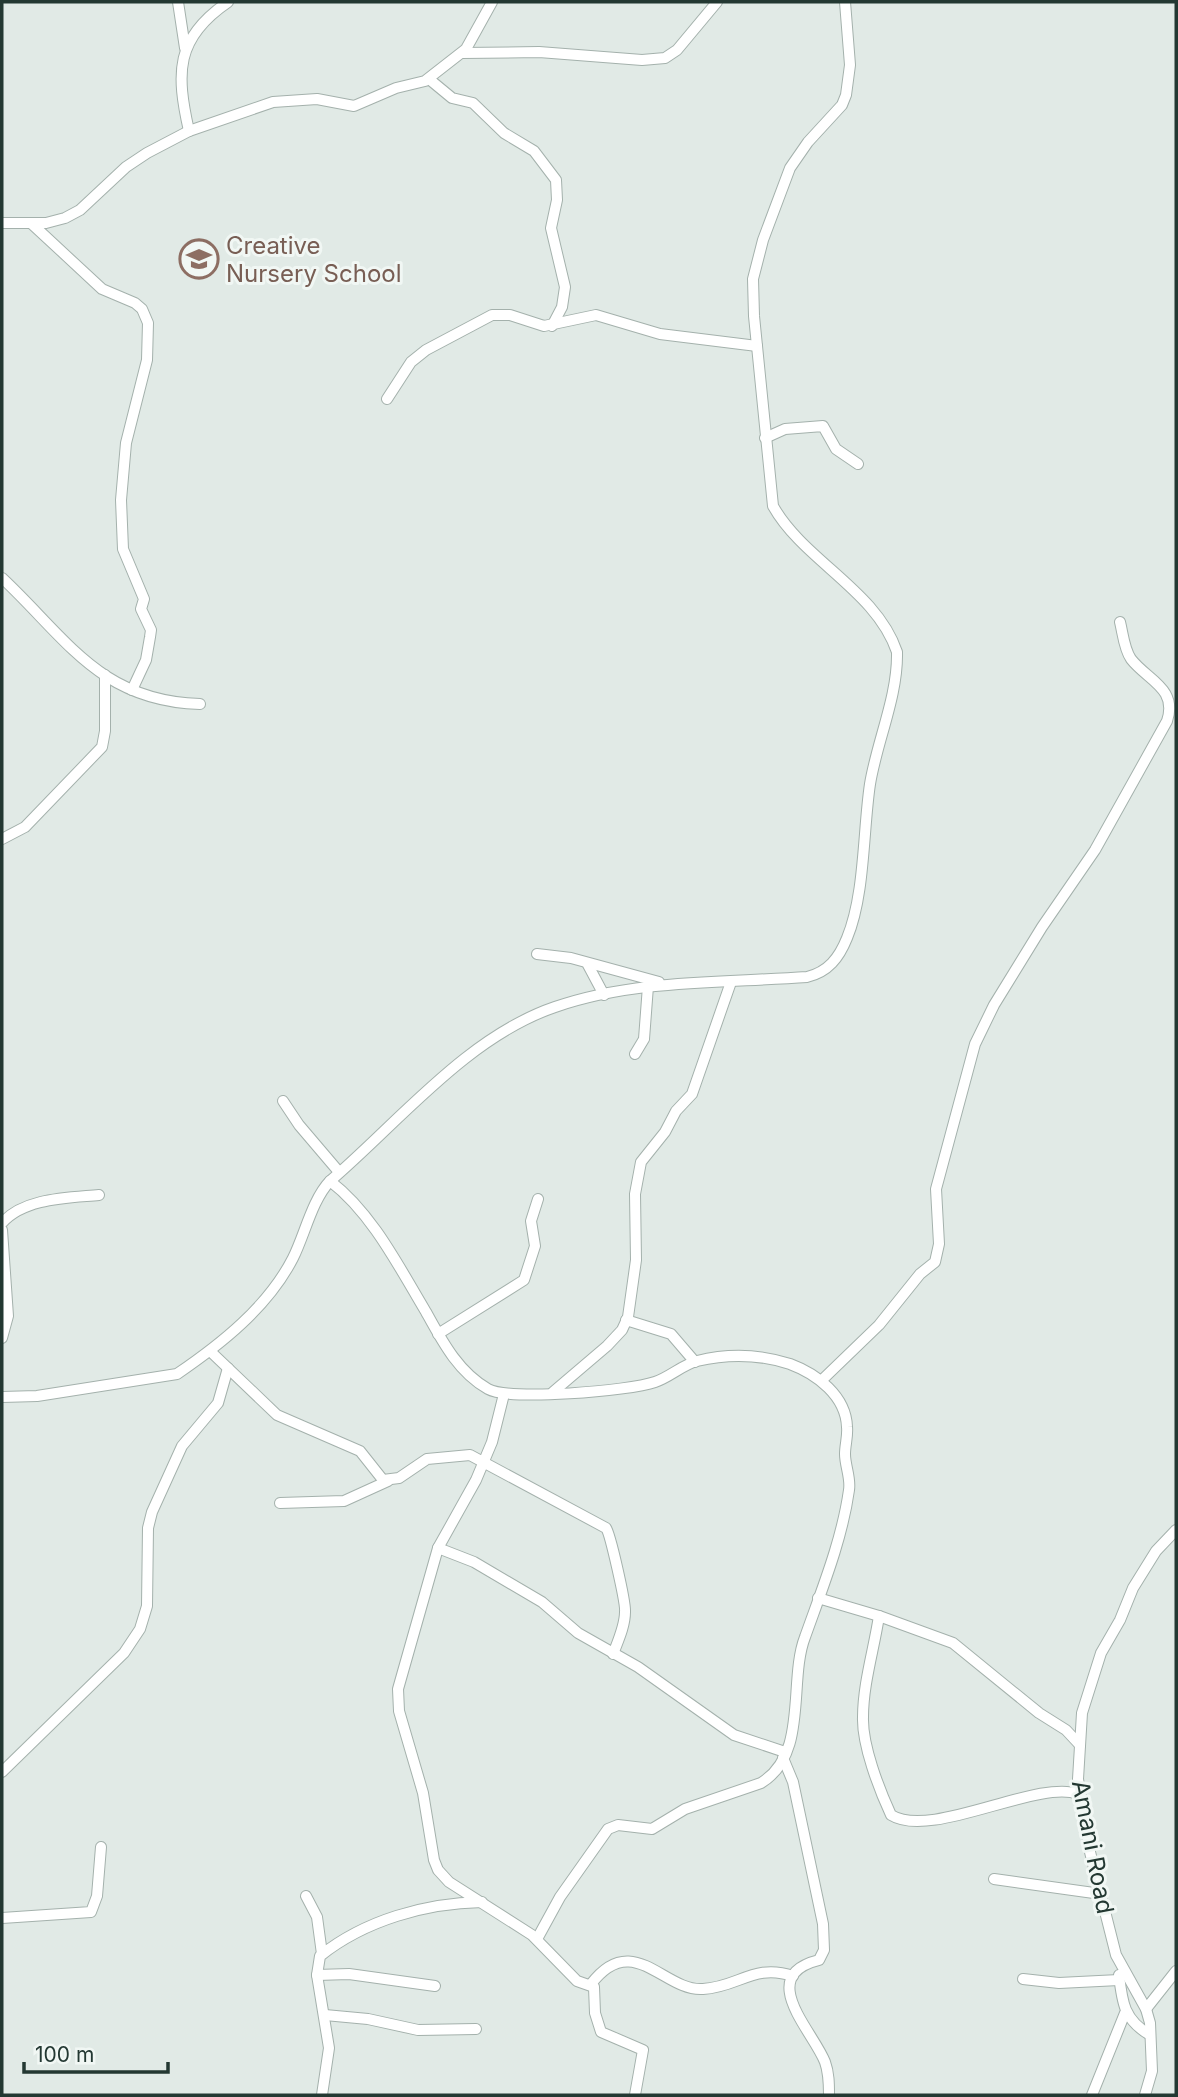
<svg xmlns="http://www.w3.org/2000/svg" width="1178" height="2097" viewBox="0 0 1178 2097" font-family="Inter,sans-serif">
<style>
.lines{fill:none;stroke-linecap:round;stroke-linejoin:round}
.street-casing{stroke:#a4b1ac;stroke-width:12}
.street{stroke:#fff;stroke-width:10}
.labels{text-anchor:middle;dominant-baseline:central;stroke-width:6;stroke-linejoin:round;paint-order:stroke}
.education-label{font-size:24px;fill:#785e54;stroke:#f1f7f4;text-anchor:start}
.street-label{font-size:24px;fill:#233832;stroke:#f1f7f4}
</style>
<rect width="100%" height="100%" fill="#e1eae6"/>
<g class="lines">
<g class="street-casing">
<g id="street">
<polyline points="178,2 185,48"/>
<polyline points="462,53 539,52 642,60 665,58 677,50 717,2"/>
<polyline points="429,79 452,98 473,103 504,133 534,151 556,180 557,200 551,228 565,287 562,307 552,326"/>
<path d="M 189,131 C 176,73 175,38 228,2"/>
<polyline points="2,223 46,223 65,218 80,210 126,167 147,153 189,131 273,102 317,99 354,106 396,88 425,81 466,49 492,2"/>
<polyline points="32,224 102,289 135,303 142,309 148,323 147,360 126,443 121,500 123,549 144,599 141,609 151,630 150,637 146,660 132,690"/>
<polyline points="387,399 411,362 426,350 492,315 510,315 544,326 596,315 660,334 757,346"/>
<polyline points="765,438 785,429 823,426 836,449 858,464"/>
<path d="M 2,578 C 67,639 100,701 200,704"/>
<polyline points="2,839 25,827 102,747 105,731 105,675"/>
<polyline points="537,954 571,958 659,982"/>
<polyline points="588,965 604,995"/>
<polyline points="635,1054 644,1039 648,986"/>
<polyline points="283,1101 299,1125 339,1172"/>
<path d="M 330,1181 C 372,1213 399,1267 426,1312 C 442,1341 458,1372 488,1389 C 509,1401 629,1391 655,1382 C 670,1377 682,1365 697,1361 C 730,1353 759,1354 790,1364 C 817,1374 846,1396 847,1427 C 848,1436 845,1445 845,1454 C 845,1466 851,1478 849,1490 C 842,1540 822,1589 805,1637 C 788,1681 809,1754 761,1783 L 685,1809 L 652,1829 L 618,1825 L 608,1829 L 560,1897 L 537,1939"/>
<path d="M 2,1223 C 24,1198 67,1198 99,1195"/>
<polyline points="2,1230 8,1316 2,1338"/>
<polyline points="626,1320 671,1334 695,1362"/>
<polyline points="438,1334 524,1280 535,1246 531,1221 538,1199"/>
<path d="M 210,1351 L 277,1415 L 360,1451 L 383,1480 L 399,1478 L 427,1459 L 470,1455 L 606,1528 C 610,1533 626,1603 625,1612 C 625,1626 618,1641 613,1654"/>
<path d="M 822,1380 L 879,1325 L 920,1274 L 935,1262 L 939,1244 L 936,1189 L 975,1044 L 994,1005 L 1042,927 L 1095,850 L 1167,721 C 1178,688 1147,680 1131,659 C 1124,649 1123,634 1120,622"/>
<polyline points="553,1392 607,1346 622,1330 628,1317 636,1260 635,1194 641,1162 665,1132 676,1111 692,1094 731,982"/>
<polyline points="504,1394 492,1442 476,1480 438,1548 398,1689 399,1711 423,1793 434,1860 438,1870 449,1882 532,1935 577,1981 594,1987 595,2013 601,2032 643,2050 635,2095"/>
<path d="M 2,1397 L 37,1396 L 177,1374 C 221,1344 268,1307 293,1258 C 305,1234 312,1200 330,1181 C 399,1122 467,1037 555,1007 C 636,979 723,983 807,977 C 828,972 839,958 847,938 C 865,895 863,830 870,784 C 877,741 898,696 897,652 C 876,590 804,561 773,506 L 754,316 L 753,279 L 763,240 L 790,168 L 808,142 L 842,105 L 846,95 L 850,65 L 845,2"/>
<polyline points="280,1503 344,1501 388,1481"/>
<polyline points="438,1548 474,1562 542,1602 578,1633 638,1667 734,1735 785,1752"/>
<polyline points="818,1598 879,1616 953,1643 1039,1713 1066,1730 1080,1745"/>
<path d="M 879,1616 C 874,1649 863,1684 863,1717 C 862,1745 879,1789 891,1815 C 931,1840 1037,1779 1078,1794"/>
<path d="M 783,1758 L 793,1782 L 823,1924 L 824,1950 L 819,1960 C 755,1976 813,2031 825,2062 C 829,2073 829,2084 829,2095"/>
<polyline points="2,1772 124,1653 140,1629 147,1606 148,1528 152,1512 182,1446 218,1403 228,1368"/>
<polyline points="994,1879 1101,1894"/>
<polyline points="306,1896 317,1917 322,1954"/>
<polyline points="2,1918 91,1912 97,1896 101,1847"/>
<polyline points="317,1975 349,1974 435,1986"/>
<path d="M 1119,1975 C 1122,2002 1124,2020 1150,2035"/>
<polyline points="1023,1979 1059,1983 1119,1980"/>
<path d="M 591,1984 C 633,1929 664,1992 703,1989 C 739,1987 754,1963 793,1976"/>
<polyline points="1146,2009 1176,1971"/>
<polyline points="325,2015 368,2019 418,2030 476,2029"/>
<path d="M 322,2095 L 329,2048 L 317,1975 L 320,1956 C 365,1920 426,1903 482,1902"/>
<polyline points="1092,2095 1125,2013"/>
<polyline points="1145,2095 1152,2071 1150,2023 1146,2009 1116,1955 1090,1852 1078,1779 1082,1713 1101,1653 1120,1620 1133,1588 1156,1551 1176,1530"/>
</g>
</g>
<use href="#street" class="street"/>
</g>
<defs>
<g id="school-ring" transform="scale(2.0125)"><circle r="9.5" fill="#f1f7f4" stroke="#8d6e63" stroke-width="1.5"/><path d="M0-5L7-2L0 1L-7-2ZM-4 1L0 2.5L4 1V4Q0 6-4 4Z" fill="#8d6e63"/></g>
</defs>
<g fill-rule="evenodd">
<use href="#school-ring" x="199" y="259"/>
</g>
<g class="labels">
<g class="education-label">
<text x="226" y="245">Creative<tspan x="226" dy="28">Nursery School</tspan></text>
</g>
<g class="street-label">
<text transform="translate(1093 1847) rotate(79)">Amani Road</text>
</g>
</g>
<rect width="1178" height="2097" fill="none" stroke="#233832" stroke-width="7"/>
<path d="M24 2062v10h144v-10" fill="none" stroke="#233832" stroke-width="3.5"/>
<text x="35" y="2062" font-size="21" fill="#233832" stroke="#f1f7f4" stroke-width="5" paint-order="stroke">100 m</text>
</svg>
